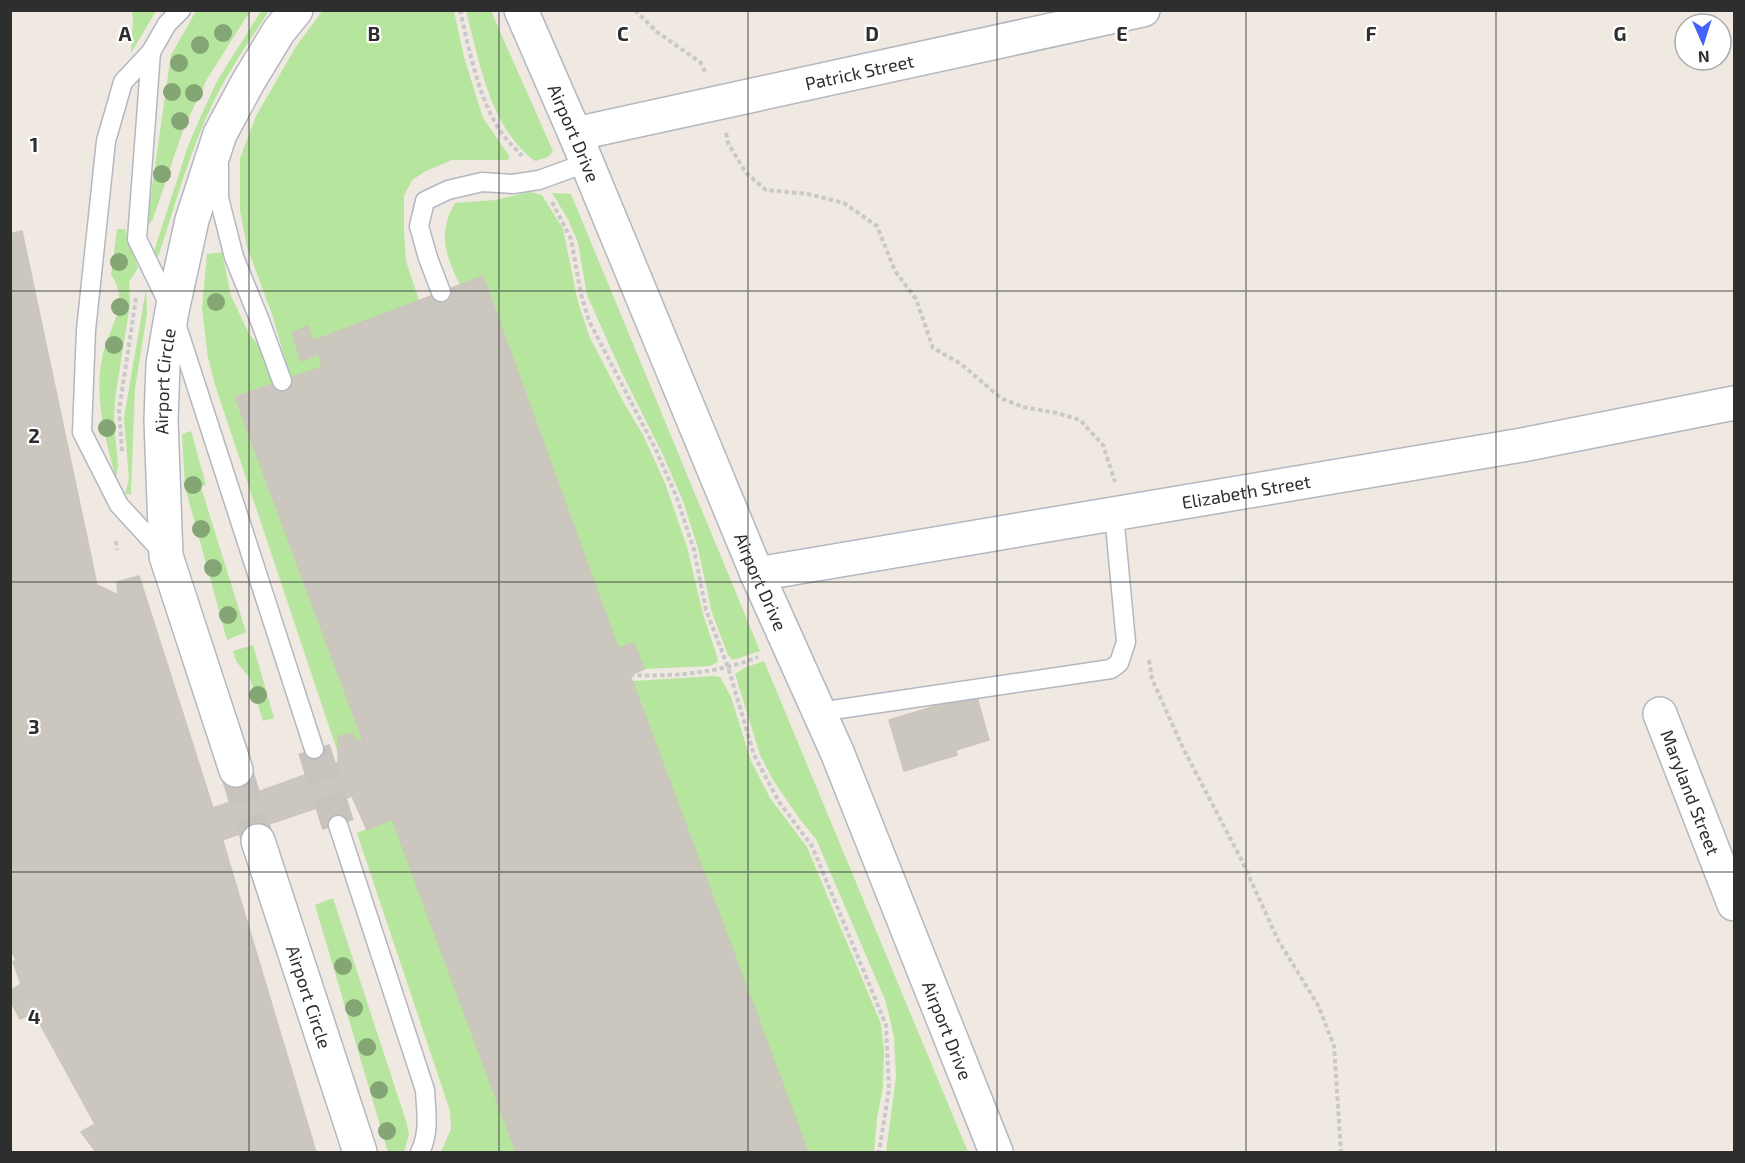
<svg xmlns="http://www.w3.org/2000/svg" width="1745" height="1163" viewBox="0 0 1745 1163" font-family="'Exo 2',sans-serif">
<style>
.green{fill:#b6e59e}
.building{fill:#cbc7bf;stroke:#cbc5ba;stroke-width:1.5}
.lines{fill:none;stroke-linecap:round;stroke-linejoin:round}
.street-tunnel{stroke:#c8c4bd;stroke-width:33;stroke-dasharray:33 16;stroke-linecap:butt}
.lane-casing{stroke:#b4b7c1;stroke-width:21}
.street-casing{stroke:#b4b7c1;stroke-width:36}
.secondary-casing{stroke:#b4b7c1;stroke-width:36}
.path{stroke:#c9c9c9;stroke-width:4;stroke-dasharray:4.5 3;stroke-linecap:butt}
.lane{stroke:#fff;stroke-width:18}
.street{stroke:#fff;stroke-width:33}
.secondary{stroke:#fff;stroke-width:33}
.tree{fill:#84a574}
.grid{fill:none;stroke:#2e2e2e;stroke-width:1.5;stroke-opacity:0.55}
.labels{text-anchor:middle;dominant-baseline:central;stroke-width:4.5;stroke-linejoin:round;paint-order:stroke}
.street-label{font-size:18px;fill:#2e2e2e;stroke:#fff}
.grid-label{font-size:20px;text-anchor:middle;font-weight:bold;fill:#2e2e2e;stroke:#fff;stroke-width:4.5;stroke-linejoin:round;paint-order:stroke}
</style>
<rect width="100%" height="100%" fill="#efe9e1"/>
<g class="green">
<polygon points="323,10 454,11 464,57 483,118 510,157 508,160 452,160 426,171 412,180 404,196 404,230 406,261 419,300 313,341 308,327 292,333 301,360 319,354 322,367 290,378 273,317 247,247 240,211 240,158 256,116 295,48"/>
<polygon points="132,11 156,11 131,53 133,19"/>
<polygon points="196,11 250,11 207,79 183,130 153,219 146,229 171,55"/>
<path d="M 261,11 L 269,11 C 249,41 228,72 212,105 C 189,153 175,206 158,257 L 154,251 L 188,146 L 200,118 L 217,81 Z"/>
<path d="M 466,11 L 491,11 L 553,151 L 548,157 L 535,161 C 489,127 480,62 466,11 Z"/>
<path d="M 530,192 L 542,195 L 563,229 L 578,302 L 590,338 L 624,403 L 643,435 L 665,483 L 687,547 L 703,614 L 717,656 L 718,662 L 710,666 L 644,669 L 634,643 L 618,648 L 484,277 L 460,285 C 446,256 437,234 455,203 L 495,200 Z"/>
<polygon points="552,193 571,194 760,651 733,660 728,655 712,613 698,548 683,501 663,455 621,371 587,295 578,243 568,219"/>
<path d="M 117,229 L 125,229 L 138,268 L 129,282 L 130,304 L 115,399 L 114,423 L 118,465 L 116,479 C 106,441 94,398 102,359 C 107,329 132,304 111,275 Z"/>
<polygon points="222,252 231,296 249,334 263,350 274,384 235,398 362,740 356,741 352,733 339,737 339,756 215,385 208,358 202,308 207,254"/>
<polygon points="146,289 147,314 135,388 131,494 125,494 129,479 124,418"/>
<polygon points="191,431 206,485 201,487 246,632 227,640 185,487 182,434"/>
<polygon points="253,645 274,718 263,721 250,678 236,661 233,651"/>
<polygon points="764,661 968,1152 886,1152 896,1077 894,1037 886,1002 816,839 799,818 773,780 760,755 735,674 746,667"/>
<polygon points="714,676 720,677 731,697 751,761 770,798 807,847 881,1024 884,1050 883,1087 877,1118 874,1152 808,1152 632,681"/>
<polygon points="392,819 516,1152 441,1152 451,1129 450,1111 357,833"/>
<polygon points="333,898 406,1121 409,1134 404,1152 388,1152 315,905"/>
</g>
<g class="building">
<polygon points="22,231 97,585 118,595 117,582 139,576 213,808 316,1152 96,1152 81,1132 95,1124 34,1013 20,1019 10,1000 10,991 21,984 13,962 16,960 10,948 10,234"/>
<polygon points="483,276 618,648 634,643 644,669 630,675 808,1152 516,1152 235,397 322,367 319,354 301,361 292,333 308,326 313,341"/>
<polygon points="976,694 989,740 956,750 957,755 904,771 889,720"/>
<polygon points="352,733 356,741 362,740 392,819 367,830 352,796 222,840 213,808 338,763 338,737"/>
</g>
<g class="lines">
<g class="street-tunnel">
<polyline points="314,749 338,825"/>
<polyline points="236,770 258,841"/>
</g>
<g class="lane-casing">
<g id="lane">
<polyline points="181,10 167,24 151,52 137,239 172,311 314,749"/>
<polyline points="151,52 123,82 106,141 86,330 82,432 119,505 165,555"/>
<polyline points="219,166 219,198 234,257 260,321 282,381"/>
<polyline points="441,292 428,258 419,226 425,201 448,190 482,182 513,184 539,180 586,163"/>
<polyline points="819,712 1111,669 1119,663 1126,642 1114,514"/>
<path d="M 338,825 L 425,1090 C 426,1112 430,1132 420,1152"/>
</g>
</g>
<g class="street-casing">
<g id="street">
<path id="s1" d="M 575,134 L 1143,10"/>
<path id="s2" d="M 757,574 L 1522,445 L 1734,403"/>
<path id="s3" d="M 1660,714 L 1734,904"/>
<path id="s4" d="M 236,770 L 166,556 L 161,420 L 163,364 L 172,311 L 192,220 L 220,134 L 248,82 L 279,31 L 296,10"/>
<path id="s5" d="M 258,841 L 360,1152"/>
</g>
</g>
<g class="secondary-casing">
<g id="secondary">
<path id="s6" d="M 521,10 L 575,134 L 757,574 L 837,752 L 996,1152"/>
</g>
</g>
<g class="path">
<path d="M 460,10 C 469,50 481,112 509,142 C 513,147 518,151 522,156"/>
<polyline points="635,10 657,32 700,62 706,73"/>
<polyline points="726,133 728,143 746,173 766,190 808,194 844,203 877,226 895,271 916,299 933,348 961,364 1001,398 1023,407 1057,413 1080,420 1103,445 1115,482"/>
<polyline points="552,202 571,239 581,294 589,321 656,450 677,498 694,550 706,610 728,667 754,755 779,802 812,846 886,1025 889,1089 879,1152"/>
<polyline points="122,451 119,411 136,298"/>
<polyline points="116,541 117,550"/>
<polyline points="1149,660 1152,679 1183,748 1241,859 1278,940 1318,1005 1334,1046 1341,1152"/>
<path d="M 630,675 C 672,677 719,673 758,657"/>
</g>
<use href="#lane" class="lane"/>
<use href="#street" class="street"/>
<use href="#secondary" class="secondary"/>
</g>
<g class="tree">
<circle cx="223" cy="33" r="9"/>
<circle cx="200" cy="45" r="9"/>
<circle cx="179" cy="63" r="9"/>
<circle cx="172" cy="92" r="9"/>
<circle cx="194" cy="93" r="9"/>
<circle cx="180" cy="121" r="9"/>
<circle cx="162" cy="174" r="9"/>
<circle cx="119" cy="262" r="9"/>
<circle cx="216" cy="302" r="9"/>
<circle cx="120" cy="307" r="9"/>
<circle cx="114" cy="345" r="9"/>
<circle cx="107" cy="428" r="9"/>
<circle cx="193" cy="485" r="9"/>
<circle cx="201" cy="529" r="9"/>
<circle cx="213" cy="568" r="9"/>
<circle cx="228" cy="615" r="9"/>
<circle cx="258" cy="695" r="9"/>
<circle cx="343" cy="966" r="9"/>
<circle cx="354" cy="1008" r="9"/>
<circle cx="367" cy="1047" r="9"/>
<circle cx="379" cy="1090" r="9"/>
<circle cx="387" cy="1131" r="9"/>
</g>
<path class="grid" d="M 249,10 L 249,1152M 499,10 L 499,1152M 748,10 L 748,1152M 997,10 L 997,1152M 1246,10 L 1246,1152M 1496,10 L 1496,1152M 10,291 L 1734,291M 10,582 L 1734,582M 10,872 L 1734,872"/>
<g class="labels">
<g class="street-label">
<text stroke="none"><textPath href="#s1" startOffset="291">Patrick Street</textPath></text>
<text stroke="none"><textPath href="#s6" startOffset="134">Airport Drive</textPath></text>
<text stroke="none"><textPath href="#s4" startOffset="400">Airport Circle</textPath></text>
<text stroke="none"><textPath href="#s2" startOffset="496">Elizabeth Street</textPath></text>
<text stroke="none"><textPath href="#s6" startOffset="620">Airport Drive</textPath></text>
<text stroke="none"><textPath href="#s3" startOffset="84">Maryland Street</textPath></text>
<text stroke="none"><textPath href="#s5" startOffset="164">Airport Circle</textPath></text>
<text stroke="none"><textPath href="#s6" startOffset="1106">Airport Drive</textPath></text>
</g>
</g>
<g class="grid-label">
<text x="125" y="41">A</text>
<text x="374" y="41">B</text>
<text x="623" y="41">C</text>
<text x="872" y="41">D</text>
<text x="1122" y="41">E</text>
<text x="1371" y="41">F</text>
<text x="1620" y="41">G</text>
<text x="34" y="152">1</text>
<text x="34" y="443">2</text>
<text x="34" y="734">3</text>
<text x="34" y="1024">4</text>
</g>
<rect width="1745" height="1163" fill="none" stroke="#2e2e2e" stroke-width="24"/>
<g transform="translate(1703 42) rotate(177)"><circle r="28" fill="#ffffff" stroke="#ababab" stroke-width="1.5"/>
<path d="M0-4.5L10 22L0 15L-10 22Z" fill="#4264fb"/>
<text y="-9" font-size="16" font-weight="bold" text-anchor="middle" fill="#2e2e2e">N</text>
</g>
</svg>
